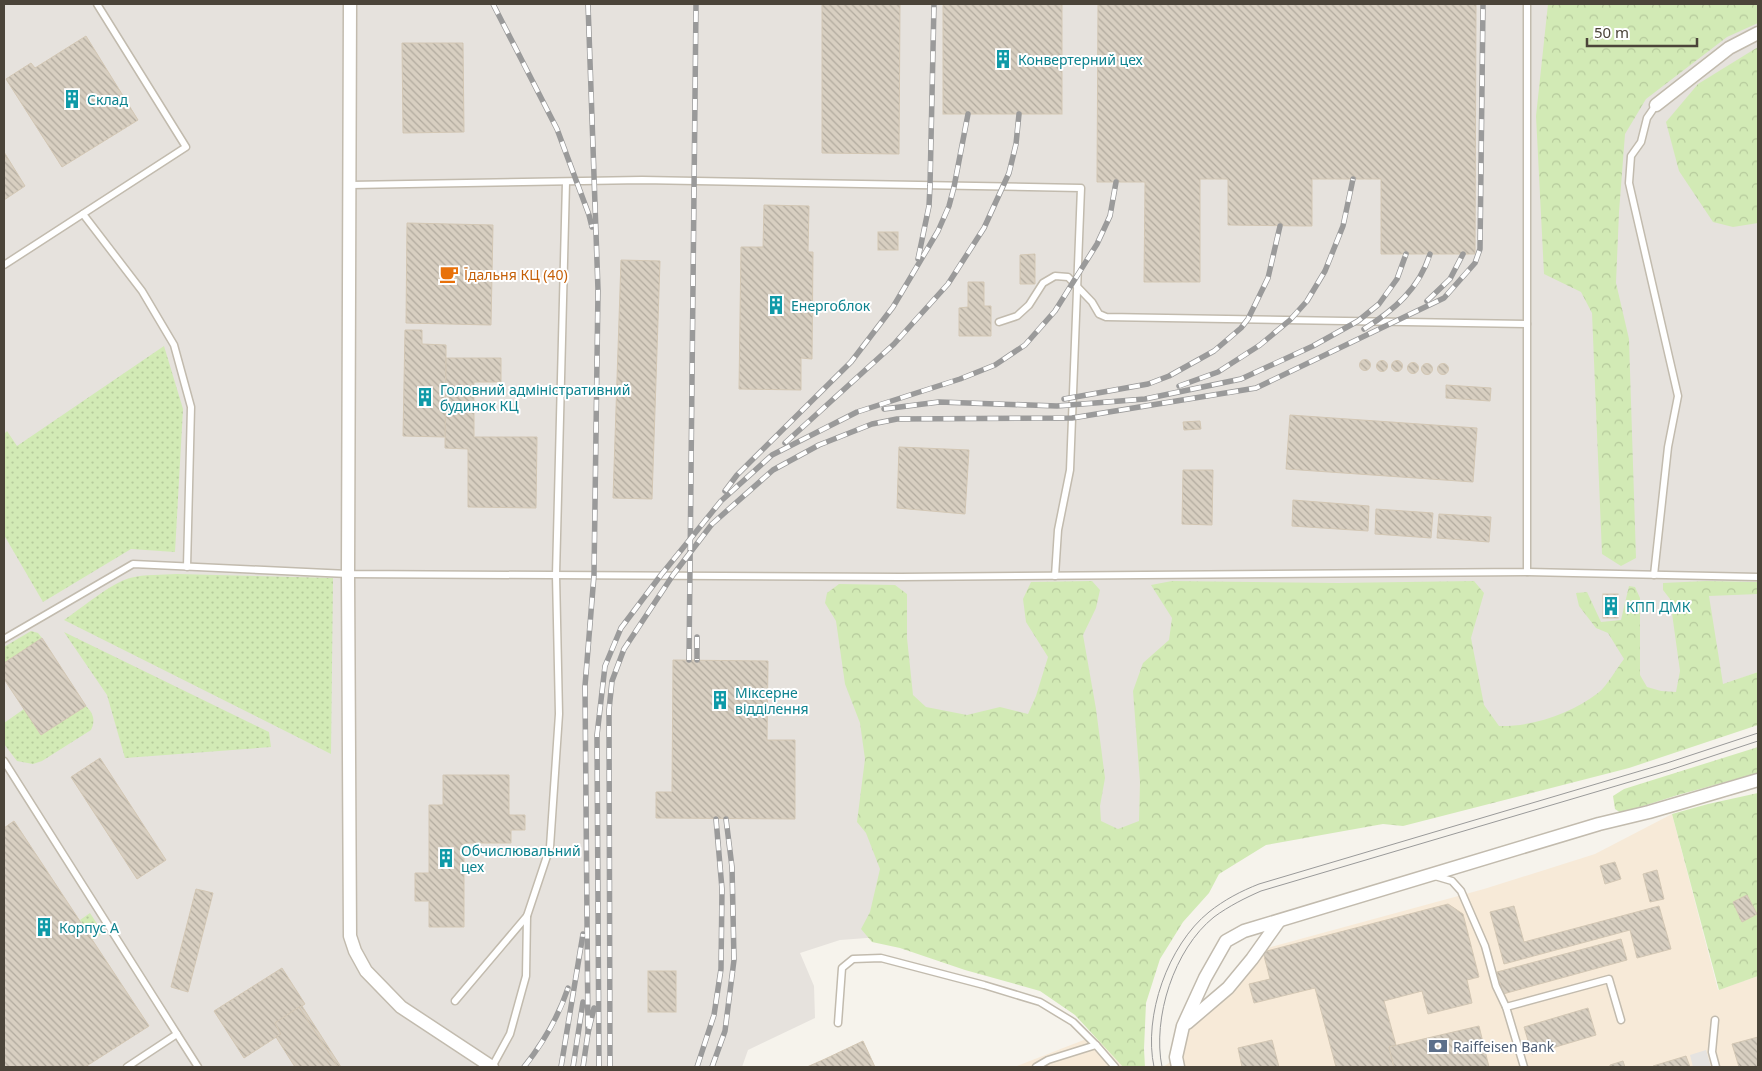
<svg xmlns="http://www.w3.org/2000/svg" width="1762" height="1071" viewBox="0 0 1762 1071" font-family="'Noto Sans',sans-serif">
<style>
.commercial{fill:#f7ead8}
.industrial{fill:#e6e2dd}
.green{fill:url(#green-dots)}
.forest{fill:url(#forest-crowns)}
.parking{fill:#e5e3e0}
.building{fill:url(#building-back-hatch);stroke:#d3c7b4}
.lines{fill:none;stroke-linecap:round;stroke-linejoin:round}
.service-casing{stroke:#c2bbae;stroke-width:9}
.minor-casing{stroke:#c2bbae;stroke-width:15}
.service{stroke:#fff;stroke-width:6}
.minor{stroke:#fff;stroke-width:12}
.tram{stroke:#9a9a9a;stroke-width:1}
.rail-casing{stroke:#9a9a9a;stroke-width:5.5}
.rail{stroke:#fff;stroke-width:4;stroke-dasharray:11;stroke-linecap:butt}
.labels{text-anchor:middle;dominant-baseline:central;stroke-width:4;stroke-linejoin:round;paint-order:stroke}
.culture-label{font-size:14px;fill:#0d838f;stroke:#fff;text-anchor:start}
.food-label{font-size:14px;fill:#c56008;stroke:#fff;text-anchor:start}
.service-label{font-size:14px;fill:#4e5e75;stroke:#fff;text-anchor:start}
</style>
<defs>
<pattern id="green-dots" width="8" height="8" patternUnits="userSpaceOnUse" patternTransform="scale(1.25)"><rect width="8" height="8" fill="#d2eab5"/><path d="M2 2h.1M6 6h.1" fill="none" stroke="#b6ca9c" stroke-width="1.8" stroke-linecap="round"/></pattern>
<pattern id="forest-crowns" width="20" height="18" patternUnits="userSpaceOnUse" patternTransform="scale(1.25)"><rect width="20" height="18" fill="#d2eab5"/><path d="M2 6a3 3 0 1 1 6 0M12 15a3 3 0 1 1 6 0" fill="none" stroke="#b6ca9c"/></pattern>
<pattern id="building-back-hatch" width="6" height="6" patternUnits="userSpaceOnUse" patternTransform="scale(1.25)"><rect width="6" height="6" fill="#d8cfc1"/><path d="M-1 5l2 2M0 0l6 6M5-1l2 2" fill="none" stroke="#b1aa9e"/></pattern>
</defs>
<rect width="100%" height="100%" fill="#f6f3ec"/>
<g class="commercial">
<polygon points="1672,814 1718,990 1758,976 1758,1067 1163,1067 1182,1054 1189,1027 1264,949 1484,889 1595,854"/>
<polygon points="1094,1036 1123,1067 1016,1067 1017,1066"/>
</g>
<polygon class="industrial" points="4,4 1758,4 1758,672 1723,685 880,937 840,940 800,953 814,986 815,1018 748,1050 742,1067 4,1067"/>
<g class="green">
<polygon points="164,346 183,409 175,552 131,549 43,602 4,535 4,434 7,431 17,446"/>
<path d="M 177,574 L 333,578 L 331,754 L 64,620 C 82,608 111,583 130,578 C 145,574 162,575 177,574 Z"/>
<polygon points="31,631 38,633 42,638 4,663 4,647"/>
<polygon points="64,632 269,732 271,747 125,758 107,695"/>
<path d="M 86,706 C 93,713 96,720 91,730 L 42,761 L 33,764 L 17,761 L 4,744 L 4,723 L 24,709 L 41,735 Z"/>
<polygon points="90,913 103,933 93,940 80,920"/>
</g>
<g class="forest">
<polygon points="1548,4 1758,4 1758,23 1727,37 1646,99 1625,134 1619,212 1616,283 1629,339 1636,558 1621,566 1602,554 1592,313 1581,292 1544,274 1536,116"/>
<polygon points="1758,47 1758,223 1733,227 1713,222 1679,171 1666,122 1698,84"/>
<path d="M 1092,581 L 1100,590 L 1096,608 L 1083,635 L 1096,709 L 1105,778 L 1100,806 L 1101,821 L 1118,829 L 1139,821 L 1140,782 L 1133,691 L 1143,663 L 1169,640 L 1172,618 L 1151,585 L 1172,581 L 1338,583 L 1474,581 L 1484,593 L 1471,638 L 1484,705 L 1499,726 C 1533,727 1572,713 1598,693 C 1608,685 1616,669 1624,659 L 1608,633 L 1596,628 L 1579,606 L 1576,593 L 1587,592 L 1601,622 L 1621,620 L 1629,586 L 1635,587 L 1640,598 L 1640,675 L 1647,687 L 1661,691 L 1676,692 L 1680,671 L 1670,599 L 1663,590 L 1663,583 L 1706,581 L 1758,582 L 1758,594 L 1709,596 L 1723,684 L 1758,672 L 1758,725 L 1629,768 L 1403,826 L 1383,824 L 1266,845 L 1219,874 L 1209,893 L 1183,922 L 1160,959 L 1146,1003 L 1144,1049 L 1145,1067 L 1123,1067 L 1075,1015 L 1040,991 L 965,970 L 900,948 L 872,942 L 861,929 L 870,912 L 880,869 L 866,833 L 857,822 L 865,759 L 860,723 L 845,684 L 836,621 L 825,603 L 827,593 L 839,584 L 895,585 L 907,594 L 907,638 L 913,695 L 926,707 L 967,715 L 1000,707 L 1028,714 L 1036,696 L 1048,657 L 1026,622 L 1023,599 L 1031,582 Z"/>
<polygon points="1758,747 1758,773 1678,795 1621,813 1615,809 1613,796 1624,789"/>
<polygon points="1758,793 1758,976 1719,990 1672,814 1708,804"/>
</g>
<polygon class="parking" points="1706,1050 1711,1067 1693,1067 1690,1055"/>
<g class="building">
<polygon points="822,4 900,4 899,154 822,153"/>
<rect x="943" y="4" width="119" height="110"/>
<polygon points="1098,4 1476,4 1475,254 1381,254 1381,179 1312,179 1312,226 1305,226 1228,225 1228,179 1200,179 1200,282 1144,282 1145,182 1097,182"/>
<polygon points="86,36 138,120 62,167 6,79 31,63 35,68"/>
<polygon points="402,43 463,43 464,132 403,133"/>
<polygon points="4,152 25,186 4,200"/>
<polygon points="764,205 809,206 808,252 813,252 812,359 801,358 801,390 739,389 741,247 763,247"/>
<polygon points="407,223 493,225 491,325 406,323"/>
<rect x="878" y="232" width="20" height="18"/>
<polygon points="1035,254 1035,284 1020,284 1020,255"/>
<polygon points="621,260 660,261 652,499 613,498"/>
<polygon points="968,282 984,282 984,306 991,306 991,336 959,336 959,308 968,307"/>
<polygon points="405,330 422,330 422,344 446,345 446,437 403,436"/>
<polygon points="446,358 501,358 501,382 474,382 474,437 537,437 536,508 468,507 468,449 445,448"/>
<circle cx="1365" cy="365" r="5.5"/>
<circle cx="1382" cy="366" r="5.5"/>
<circle cx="1397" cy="366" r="5.5"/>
<circle cx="1413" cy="368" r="5.5"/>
<circle cx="1427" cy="369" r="5.5"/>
<circle cx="1443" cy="369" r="5.5"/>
<polygon points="1446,385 1491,388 1490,401 1446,398"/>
<polygon points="1290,415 1477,428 1473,482 1286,469"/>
<polygon points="1200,421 1201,429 1184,430 1183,422"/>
<polygon points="899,447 969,450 965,514 897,508"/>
<polygon points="1183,470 1213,470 1212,525 1182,524"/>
<polygon points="1293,500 1369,506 1368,531 1292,526"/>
<polygon points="1376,509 1433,513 1431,538 1375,534"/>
<polygon points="1439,514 1491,517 1489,542 1437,538"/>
<rect x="1603" y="594" width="15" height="24"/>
<polygon points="42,638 86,706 41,735 4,679 4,663"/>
<polygon points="673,660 768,661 767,740 795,740 795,819 656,818 656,792 672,792"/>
<polygon points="100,758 166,860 137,879 71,777"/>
<polygon points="443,775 509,775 509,815 525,815 525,830 511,830 511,843 464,843 464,927 429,927 429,901 415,901 415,873 429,873 429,805 443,805"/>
<polygon points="14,821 149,1026 85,1067 4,1067 4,828"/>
<polygon points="1615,862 1621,879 1605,884 1600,866"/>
<polygon points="1657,870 1664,899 1650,902 1643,874"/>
<polygon points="196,889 213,893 188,992 171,987"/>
<polygon points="1747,895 1757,914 1742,922 1733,902"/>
<polygon points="1448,904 1463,914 1479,977 1467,980 1472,1003 1428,1014 1422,991 1384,1001 1396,1045 1389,1047 1394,1067 1336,1067 1315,988 1254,1003 1249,984 1270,979 1263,952"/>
<polygon points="1514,906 1524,942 1659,906 1671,949 1637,958 1630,930 1504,964 1490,912"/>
<polygon points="1621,939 1627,960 1503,994 1497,972"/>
<polygon points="282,968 305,1004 275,1023 281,1034 244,1058 214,1011"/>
<rect x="648" y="971" width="28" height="41"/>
<polygon points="302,1006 341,1067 338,1067 299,1007"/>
<polygon points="299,1007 338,1067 295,1067 276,1037 281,1034 275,1023"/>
<polygon points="1588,1008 1596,1035 1532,1054 1524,1027"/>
<polygon points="1479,1026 1489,1067 1394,1067 1389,1047"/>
<polygon points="1758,1037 1758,1067 1739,1067 1732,1044"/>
<polygon points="1272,1040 1279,1067 1242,1067 1238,1048"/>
<polygon points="863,1041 875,1067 807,1067 825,1059"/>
<polygon points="1686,1056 1690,1067 1654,1067 1653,1066"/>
<polygon points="1623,1061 1625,1067 1610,1067 1610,1065"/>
</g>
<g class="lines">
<g class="service-casing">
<g id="service">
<polyline points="350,185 642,180 1081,188 1070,470 1058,530 1055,576"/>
<polyline points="83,214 142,291 174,345 191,407 187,567"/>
<polyline points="4,265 186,147 97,4"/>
<polyline points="999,322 1017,316 1029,305 1043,283 1055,276 1068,277 1092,302 1099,314 1106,317 1527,324"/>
<polyline points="1527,572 1758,577"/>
<polyline points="1654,575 1668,447 1678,396 1629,183 1631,156 1641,142 1647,118 1656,105"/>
<polyline points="4,639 133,564 348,574 901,577 1527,572 1527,4"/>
<polyline points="4,761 177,1034 127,1067"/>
<polyline points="1435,876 1452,881 1461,891 1485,946 1496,986 1506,1007 1524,1067"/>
<polyline points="455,1001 527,916 550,847 559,714 556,575 566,182"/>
<polyline points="1506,1007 1609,979 1621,1020"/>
<polyline points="1715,1020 1712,1052 1716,1067"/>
<polyline points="838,1023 842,968 853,959 881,958 984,985 1040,1002 1073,1022 1096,1045 1115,1067"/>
<polyline points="177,1034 198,1067"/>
<polyline points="492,1067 510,1034 526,976 527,916"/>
<polyline points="1036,1067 1048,1060 1096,1045"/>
</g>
</g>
<g class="minor-casing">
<g id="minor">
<polyline points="350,4 348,574 350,936 355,951 366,971 401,1007 492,1067"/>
<polyline points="1656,105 1729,48 1758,33"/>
<polyline points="1187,1023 1228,988 1252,959 1279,921"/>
<polyline points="1178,1067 1176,1057 1183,1026 1205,978 1226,941 1244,931 1599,824 1649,812 1758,780"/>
</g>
</g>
<use href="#service" class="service"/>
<use href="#minor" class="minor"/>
<g class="tram">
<path d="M 1154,1067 C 1143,1016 1168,945 1209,912 C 1224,900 1241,891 1259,884 L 1667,763 L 1758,733"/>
<path d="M 1162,1067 C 1152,1018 1174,949 1214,917 C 1229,906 1245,898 1261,891 L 1670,770 L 1758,741"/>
</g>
<g class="rail-casing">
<g id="rail">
<polyline points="493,4 557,129 589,215 592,227"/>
<polyline points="588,4 598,290 594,575 585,686 588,1033 594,1008"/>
<polyline points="918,259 929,206 930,186 934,4"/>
<polyline points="1427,301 1450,279 1463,254"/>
<path d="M 1364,329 C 1394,310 1419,289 1430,254"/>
<polyline points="1179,386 1218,372 1260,345 1290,320 1307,301 1325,271 1343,226 1353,179"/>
<polyline points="1064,399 1148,384 1169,376 1214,351 1241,328 1248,319 1268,278 1280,226"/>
<polyline points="884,409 939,402 1057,406 1145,399 1241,379 1313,346 1358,321 1379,304 1397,279 1406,254"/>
<polyline points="785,443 894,344 948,284 984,228 1009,173 1016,144 1019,114"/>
<polyline points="725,491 737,475 851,362 893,307 938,231 949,206 954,187 968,114"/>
<polyline points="697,637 697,660"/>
<polyline points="689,660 696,4"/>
<path d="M 524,1067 C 543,1043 558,1018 568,988"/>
<polyline points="561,1067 583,934"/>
<polyline points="573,1067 583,1002"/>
<polyline points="583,1067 588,1033"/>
<polyline points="599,1067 597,735 605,666 621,628 661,575 721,501 772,455 857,412 960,379 995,365 1025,345 1055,311 1097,244 1110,216 1116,182"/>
<polyline points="610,1067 609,710 612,681 624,649 673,575 712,524 773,470 819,445 872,424 897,419 1072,418 1256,388 1444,298 1475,263 1480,249 1483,4"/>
<polyline points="697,1067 714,1015 721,969 722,889 716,819"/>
<polyline points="712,1067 725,1031 734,960 732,867 726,819"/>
</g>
</g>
<use href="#rail" class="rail"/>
</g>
<defs>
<g id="building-bare" transform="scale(1.5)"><path d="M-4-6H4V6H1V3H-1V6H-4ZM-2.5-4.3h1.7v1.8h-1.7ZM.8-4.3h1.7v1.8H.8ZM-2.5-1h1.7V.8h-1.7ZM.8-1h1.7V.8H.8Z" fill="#0f9aa8" stroke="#fff" stroke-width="2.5" paint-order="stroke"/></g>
<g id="cafe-bare" transform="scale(1.5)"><path d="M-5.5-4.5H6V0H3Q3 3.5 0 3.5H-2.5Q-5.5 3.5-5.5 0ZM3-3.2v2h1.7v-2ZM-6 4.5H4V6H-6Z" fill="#e8710a" stroke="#fff" stroke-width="2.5" paint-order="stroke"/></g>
<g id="bank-bare" transform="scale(1.5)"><path d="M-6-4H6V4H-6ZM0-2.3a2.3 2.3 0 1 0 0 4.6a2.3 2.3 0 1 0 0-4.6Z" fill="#5c6f8a" stroke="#fff" stroke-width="2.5" paint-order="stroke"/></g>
</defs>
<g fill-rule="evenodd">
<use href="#building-bare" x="1003" y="59"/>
<use href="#building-bare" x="72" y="99"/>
<use href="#cafe-bare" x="449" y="274"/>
<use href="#building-bare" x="776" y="305"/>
<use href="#building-bare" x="425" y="397"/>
<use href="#building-bare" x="1611" y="606"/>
<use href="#building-bare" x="720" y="700"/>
<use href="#building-bare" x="446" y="858"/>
<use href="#building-bare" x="44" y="927"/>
<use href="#bank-bare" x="1438" y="1046"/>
</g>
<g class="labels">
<g class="culture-label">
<text x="1018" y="59">Конвертерний цех</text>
<text x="87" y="99">Склад</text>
<text x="791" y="305">Енергоблок</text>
<text x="440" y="389">Головний адміністративний<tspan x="440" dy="16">будинок КЦ</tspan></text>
<text x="1626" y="606">КПП ДМК</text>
<text x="735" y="692">Міксерне<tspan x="735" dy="16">відділення</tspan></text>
<text x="461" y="850">Обчислювальний<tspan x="461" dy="16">цех</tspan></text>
<text x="59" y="927">Корпус А</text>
</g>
<g class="food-label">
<text x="464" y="274">Їдальня КЦ (40)</text>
</g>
<g class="service-label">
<text x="1453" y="1046">Raiffeisen Bank</text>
</g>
</g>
<rect width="1762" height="1071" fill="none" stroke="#4b4439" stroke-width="10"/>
<path d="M1587 38v8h110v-8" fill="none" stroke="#4b4439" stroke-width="2.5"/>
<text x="1594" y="38" font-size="15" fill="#4b4439" stroke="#ffffff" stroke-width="4" paint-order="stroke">50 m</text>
</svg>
